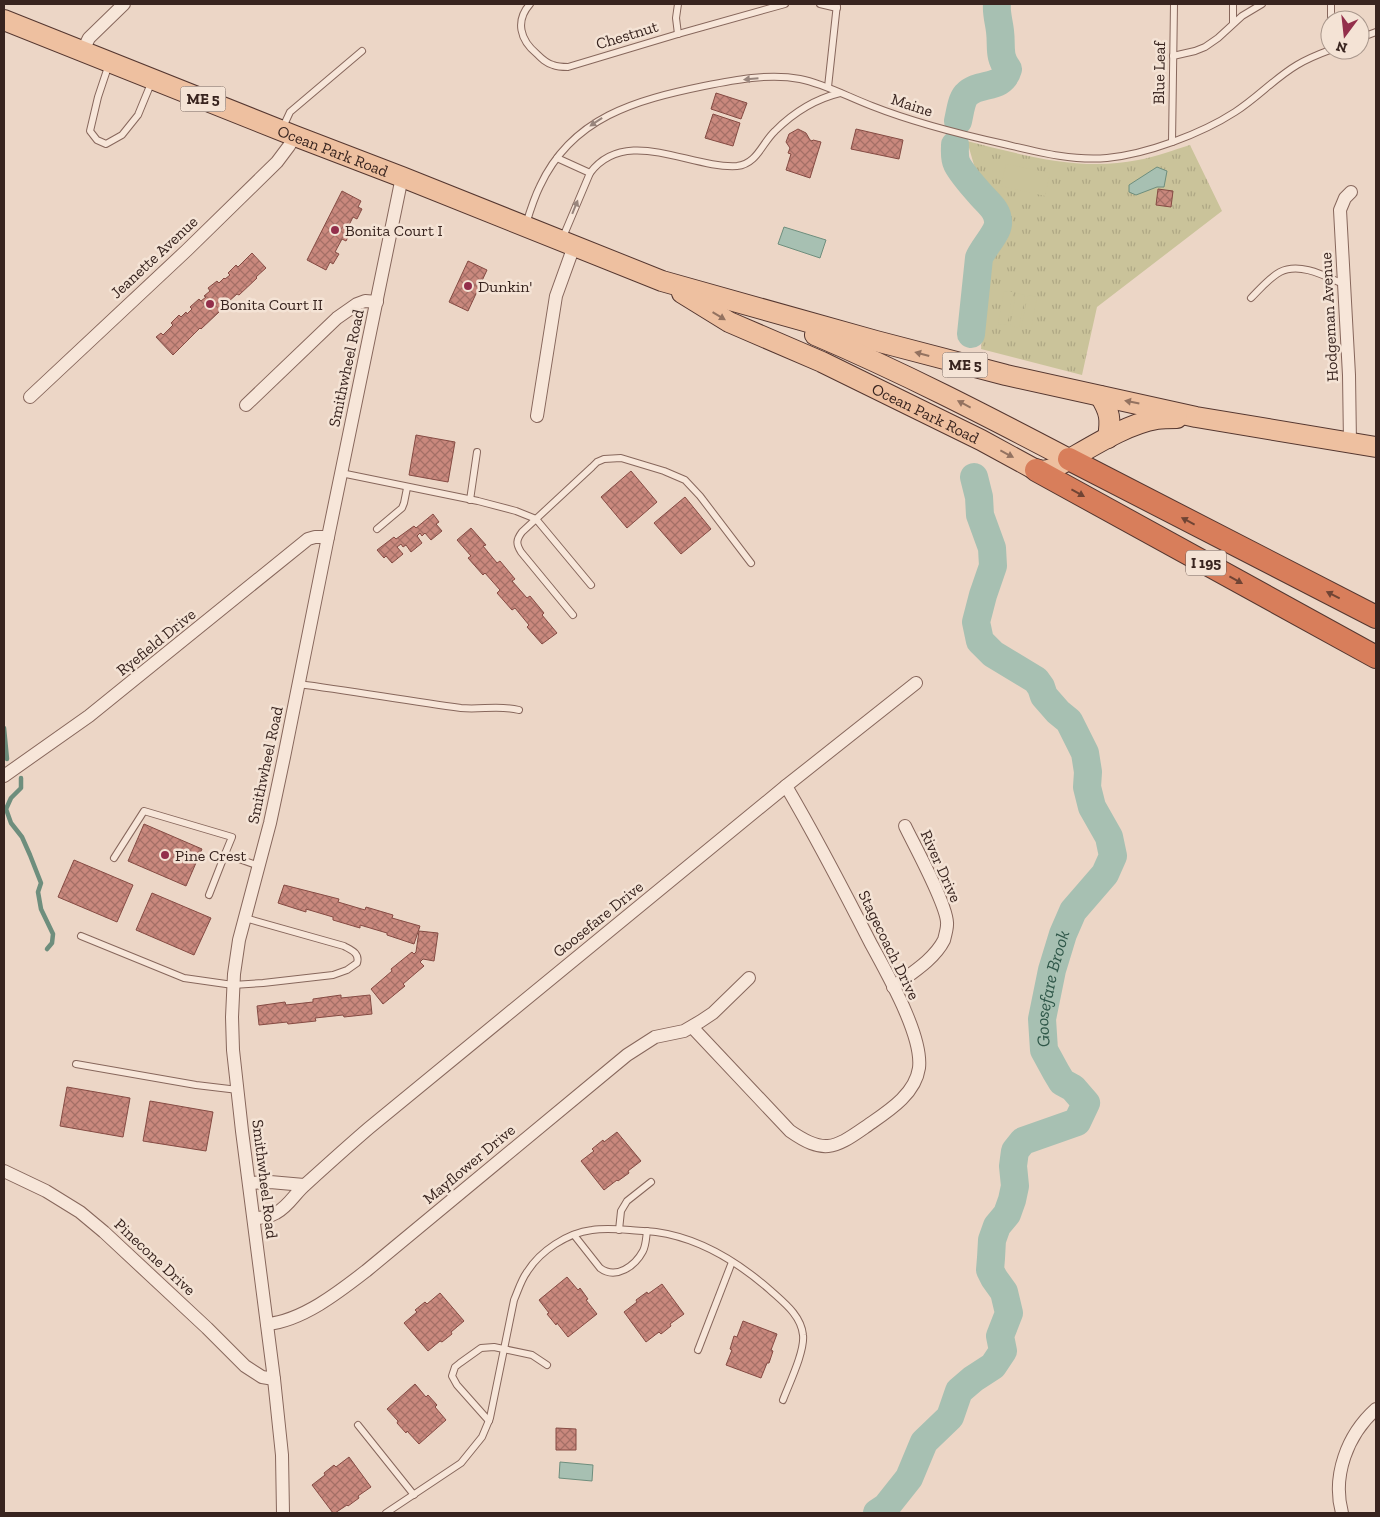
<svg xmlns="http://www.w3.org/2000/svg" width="1380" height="1517" viewBox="0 0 1380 1517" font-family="'Zilla Slab',serif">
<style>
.grass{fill:url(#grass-tufts)}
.garden{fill:#cac39a}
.water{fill:#a7c0b2;stroke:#6e8e7d}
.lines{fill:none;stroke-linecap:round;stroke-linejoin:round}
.stream{stroke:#6e8e7d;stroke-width:4.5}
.river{stroke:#a7c0b2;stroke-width:28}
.building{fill:url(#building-cross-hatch);stroke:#854b43}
.lane-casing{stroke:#87675c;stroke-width:8}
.street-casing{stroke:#87675c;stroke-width:14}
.primary-casing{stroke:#553730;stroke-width:22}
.highway-casing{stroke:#553730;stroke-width:24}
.lane{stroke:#f7e6d9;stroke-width:6}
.street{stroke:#f7e6d9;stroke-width:12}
.primary{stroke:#eec0a0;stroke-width:20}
.highway{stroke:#d87e5b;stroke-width:22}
.oneway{fill:#98857c}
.oneway2{fill:#937260}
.oneway3{fill:#704434}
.poi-dot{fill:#932f4b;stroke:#f4e3d5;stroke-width:2}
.labels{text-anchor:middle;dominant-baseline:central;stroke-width:5;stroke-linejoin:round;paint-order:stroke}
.shield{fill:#f4e3d5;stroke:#705d56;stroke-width:1}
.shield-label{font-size:15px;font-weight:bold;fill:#38241f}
.street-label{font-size:16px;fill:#38241f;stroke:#f4e3d5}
.poi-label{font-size:16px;fill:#38241f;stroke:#f4e3d5;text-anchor:start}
.water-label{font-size:18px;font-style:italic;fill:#2f5749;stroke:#f4e3d5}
</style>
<defs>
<pattern id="grass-tufts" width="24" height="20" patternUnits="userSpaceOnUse" patternTransform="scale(1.25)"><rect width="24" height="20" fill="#cac39a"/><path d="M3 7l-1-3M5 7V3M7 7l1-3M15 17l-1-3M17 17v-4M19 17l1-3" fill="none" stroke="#aea784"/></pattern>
<pattern id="building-cross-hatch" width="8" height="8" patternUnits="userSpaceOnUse" patternTransform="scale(1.25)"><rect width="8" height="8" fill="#c9887d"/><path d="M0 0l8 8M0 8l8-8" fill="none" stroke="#a46f66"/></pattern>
</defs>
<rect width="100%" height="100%" fill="#ecd6c6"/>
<path class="grass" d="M 967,141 C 1023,155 1080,172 1138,160 C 1156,157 1173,150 1190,145 L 1222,211 L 1097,307 L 1082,375 L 981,349 L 991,262 L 1007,239 L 1011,224 L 1008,211 L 980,179 L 974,165 Z"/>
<g class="garden">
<polygon points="1006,164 1050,173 1045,196 1001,186"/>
<polygon points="1004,291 1013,292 1007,325 998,324"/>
<polygon points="1016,293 1025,295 1019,328 1010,326"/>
<polygon points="1028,295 1037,297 1031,330 1021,328"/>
</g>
<g class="water">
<polygon points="1157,167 1167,171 1164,187 1157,187 1136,195 1129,192 1129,185"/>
<polygon points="784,227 826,240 820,258 778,244"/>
<polygon points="560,1462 593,1465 592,1481 559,1478"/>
</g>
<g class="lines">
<g class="stream">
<polyline points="4,728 7,759"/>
<polyline points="21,778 21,788 11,798 6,809 11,823 22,837 30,855 41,883 38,892 41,909 53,934 52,943 47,949"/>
</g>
<g class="river">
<path d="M 958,121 C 960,113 961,101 966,95 C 979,81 1002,91 1008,69 C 998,56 1002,47 1000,31 C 999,22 996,13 997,4"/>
<path d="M 955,145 C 955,151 954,158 957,164 C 962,174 974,187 981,195 C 989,204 999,211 998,224 C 997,234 983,248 979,258 L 971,334"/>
<path id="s1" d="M 877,1513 L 886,1507 L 909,1478 L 924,1442 L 950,1417 L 959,1391 L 973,1379 L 993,1366 L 1003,1351 L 1000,1336 L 1009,1313 L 1004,1292 L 994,1278 L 990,1270 L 991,1258 L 992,1240 L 997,1226 L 1007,1214 L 1012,1200 L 1015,1186 L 1013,1166 L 1015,1151 L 1023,1141 L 1077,1122 L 1086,1103 L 1073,1088 L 1062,1082 L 1056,1072 L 1044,1050 L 1042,1019 L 1052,970 L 1063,934 L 1073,911 L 1105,874 L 1113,856 L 1109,837 L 1092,807 L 1087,787 L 1088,772 L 1085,753 L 1069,721 L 1058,712 L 1044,696 L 1041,687 L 1036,680 L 993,654 L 980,641 L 976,622 L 983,595 L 993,566 L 992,548 L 980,515 L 979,497 L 974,477"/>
</g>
</g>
<g class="building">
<polygon points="716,93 747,103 741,119 711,109"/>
<polygon points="713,114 740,123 733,146 705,138"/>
<polygon points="798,129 806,133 810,140 812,141 813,140 821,142 810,178 786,170 791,154 788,153 790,148 786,142 789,134"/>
<polygon points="856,129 903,140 899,159 851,149"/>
<polygon points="1158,189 1173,191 1171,207 1156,205"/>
<polygon points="342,191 361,201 358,207 362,209 357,219 353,217 347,229 351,231 346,241 342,239 335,252 339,254 333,264 330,262 326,270 307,260"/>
<polygon points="252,253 266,268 256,277 257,278 239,295 237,294 218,311 219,312 201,329 200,328 173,355 156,337 161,333 163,335 173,325 171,323 179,315 181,317 186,312 187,314 192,309 190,307 199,299 201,301 206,297 204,296 210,291 208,288 217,281 219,283 224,278 225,279 230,275 228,273 236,265 238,267"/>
<polygon points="468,261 487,270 468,311 449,302"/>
<polygon points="416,435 455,442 448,482 409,475"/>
<polygon points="631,471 657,502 627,528 601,497"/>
<polygon points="685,497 711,529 681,554 654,523"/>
<polygon points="433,514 439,522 436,524 442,531 431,540 425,533 422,536 420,533 417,536 422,543 411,552 406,545 403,547 401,544 397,547 403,554 392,563 386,556 384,558 377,550 394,537 396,539 414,526 416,528"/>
<polygon points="471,528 486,545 483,546 497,563 500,561 515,579 512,581 527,598 530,596 544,613 542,615 557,633 542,644 527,627 529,625 515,608 512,610 497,593 500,590 485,573 483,575 468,558 471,556 457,540"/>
<polygon points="144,824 202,849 186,886 128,861"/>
<polygon points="74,860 133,885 117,922 58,897"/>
<polygon points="284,885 339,899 338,902 365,910 366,907 393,915 392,918 420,926 414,944 387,935 387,933 360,925 360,928 333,920 333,917 306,909 306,912 278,903"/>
<polygon points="152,893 211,918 194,955 136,930"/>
<polygon points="419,931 438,933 434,961 423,959 420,962 424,966 403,984 405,986 383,1004 371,989 392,971 391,969 412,952 414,954 416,952"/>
<polygon points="341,995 341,998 370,995 372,1014 344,1017 343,1015 315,1018 316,1021 288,1024 287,1022 259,1025 257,1006 285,1002 286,1005 313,1002 313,999"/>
<polygon points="67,1087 130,1098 123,1137 60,1126"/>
<polygon points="150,1101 213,1112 206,1151 143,1141"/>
<polygon points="617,1132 641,1161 628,1171 629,1173 618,1181 617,1180 604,1190 581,1161 594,1151 592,1149 603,1140 604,1142"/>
<polygon points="567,1277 578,1290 580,1288 588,1299 586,1300 597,1314 568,1337 557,1323 556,1325 547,1314 549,1313 539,1300"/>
<polygon points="662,1284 684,1314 670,1324 671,1326 661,1334 659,1332 646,1342 624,1312 637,1302 636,1300 647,1292 648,1294"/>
<polygon points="440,1293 464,1321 451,1332 452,1334 442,1342 440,1341 428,1351 404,1323 417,1312 415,1310 425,1302 427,1304"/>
<polygon points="743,1321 777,1334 771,1350 773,1351 769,1363 767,1363 761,1378 726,1365 732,1350 730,1349 734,1336 737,1337"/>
<polygon points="415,1384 426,1397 428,1395 437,1405 435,1407 446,1420 419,1444 407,1431 406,1433 397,1423 398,1421 387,1409"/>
<polygon points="556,1428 576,1429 576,1450 556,1450"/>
<polygon points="349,1457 371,1487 358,1496 359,1498 348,1506 347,1505 335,1513 333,1513 312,1485 325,1475 324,1473 334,1465 336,1467"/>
</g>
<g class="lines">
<g class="lane-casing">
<g id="lane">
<path d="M 530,4 C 515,21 520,40 537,54 C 542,59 546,63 553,65 C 558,67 563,67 568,67 L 678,34 L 785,4"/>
<polyline points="820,4 837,8"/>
<polyline points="1233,4 1233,23"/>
<polyline points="1331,4 1331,20"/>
<polyline points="678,34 676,18 678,4"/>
<polyline points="1360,38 1376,32"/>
<polyline points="1173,56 1195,51 1205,47 1218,38 1242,16 1262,4"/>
<polyline points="109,64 98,97 90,131 97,140 106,144 122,135 138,115 152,81"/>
<polyline points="828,87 837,4"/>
<polyline points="283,127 290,112 362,51"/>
<polyline points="1172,142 1174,4"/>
<polyline points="557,158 590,173"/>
<path d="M 526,224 C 530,211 534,198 540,186 C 572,117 636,100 704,86 C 734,80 769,73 800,79 C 825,84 848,97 872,106 C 915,123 959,134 1004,144 C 1038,152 1072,161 1107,158 C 1147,154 1201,134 1235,112 C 1257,98 1275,78 1297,65 C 1307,59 1319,54 1330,50"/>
<path d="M 563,237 L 590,173 C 626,125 690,169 737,166 C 757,164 762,143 775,131 C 793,113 815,99 840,93"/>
<path d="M 1251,298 C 1260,289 1269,278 1280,272 C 1300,262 1325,276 1343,284"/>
<polyline points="341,473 478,501 516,511 536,519 591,585"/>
<polyline points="470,500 477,452"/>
<polyline points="377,529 402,508 404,503 407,488"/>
<path d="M 573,615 L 521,552 C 516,544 516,540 522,532 L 592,467 L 597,462 L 604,459 L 621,458 L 664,471 L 685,480 L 700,496 L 751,563"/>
<path d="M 298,684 C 353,691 407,701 461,708 C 480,710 500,705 519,710"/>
<polyline points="114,858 144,811 232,837 225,854"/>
<polyline points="209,895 225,854 259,866"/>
<path d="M 81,936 L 184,978 L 233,985 L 263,983 L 333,975 L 347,970 L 357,963 C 360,953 351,950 344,946 L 245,918"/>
<polyline points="76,1064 196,1085 238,1090"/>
<polyline points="619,1230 621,1211 627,1201 651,1182"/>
<path d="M 574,1235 L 600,1268 C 616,1280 635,1266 643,1251 C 646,1245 646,1238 647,1231"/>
<polyline points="698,1350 732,1262"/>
<polyline points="489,1421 457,1385 452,1376 455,1367 460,1363 481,1348 494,1347 532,1355 547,1365"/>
<polyline points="358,1425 414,1495"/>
<path d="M 386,1513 L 461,1463 L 482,1437 L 490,1418 L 514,1300 C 518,1291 521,1280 527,1272 C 540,1251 567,1233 592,1230 C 604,1228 618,1229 630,1230 C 639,1231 648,1231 656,1232 C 700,1238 738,1262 770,1290 C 783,1302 801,1315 803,1335 C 805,1351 789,1384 783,1400"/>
</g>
</g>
<g class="street-casing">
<g id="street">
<polyline points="82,52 89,38 124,4"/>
<polyline points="30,397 187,250 277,162 289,146 295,136"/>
<polyline points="246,405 337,318 357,304 365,301 377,302"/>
<polyline points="537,416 556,296 574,246"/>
<polyline points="1350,443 1349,375 1340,210 1345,198 1351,192"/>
<polyline points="4,776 89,716 308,539 315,537 328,537"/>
<path d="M 893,987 C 910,974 934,960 944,940 C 945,936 947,929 947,925 C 949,908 914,845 905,826"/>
<path d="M 692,1027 L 790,1131 C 823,1154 834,1149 864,1128 C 885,1113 915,1096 919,1068 C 923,1035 886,972 870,942 C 843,889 816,837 786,786"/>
<polyline points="4,1171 46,1191 80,1212 104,1232 207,1328 245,1366 262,1377 274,1379"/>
<polyline points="249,1183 270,1182 304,1185"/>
<path d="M 254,1218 C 262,1218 269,1217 276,1213 C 289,1206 295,1193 306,1184 C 327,1165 348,1146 369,1128 L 786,786 L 916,683"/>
<path d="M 267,1324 C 302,1321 339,1292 366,1271 L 627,1055 L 655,1037 L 684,1031 L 701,1021 L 713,1013 L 749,978"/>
<polyline points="283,1513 282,1455 274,1379 242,1131 233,1050 232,1017 234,974 239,940 270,823 284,757 328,537 402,177"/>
<path d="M 1342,1513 C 1332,1476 1347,1435 1376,1409"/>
</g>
</g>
<g class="primary-casing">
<g id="primary">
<path id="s2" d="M 4,20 L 295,136 L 402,177 L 662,281 L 876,341 L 1006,375 L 1196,417 L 1376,447"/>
<path id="s3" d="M 682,293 L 729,322 L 822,362 L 981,440 L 1036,470 L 1044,471 L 1052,469 C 1084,452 1122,425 1157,419 C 1163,418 1170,418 1177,418"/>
<path d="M 815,335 C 902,372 985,415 1069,459"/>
<path d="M 1100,396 C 1110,412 1111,419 1108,438"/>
</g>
</g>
<g class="highway-casing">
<g id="highway">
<polyline points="1069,459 1376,617"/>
<polyline points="1036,470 1376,657"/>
</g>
</g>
<use href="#lane" class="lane"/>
<use href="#street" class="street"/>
<use href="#primary" class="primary"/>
<use href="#highway" class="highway"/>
</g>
<defs><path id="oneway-solid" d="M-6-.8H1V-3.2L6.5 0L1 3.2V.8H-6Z" transform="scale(1.25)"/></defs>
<g class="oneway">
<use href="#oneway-solid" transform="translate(751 79) rotate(175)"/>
<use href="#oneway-solid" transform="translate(596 122) rotate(146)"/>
<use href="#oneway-solid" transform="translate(575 207) rotate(-68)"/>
</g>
<g class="oneway2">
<use href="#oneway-solid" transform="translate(719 316) rotate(31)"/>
<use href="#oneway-solid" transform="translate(922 354) rotate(-165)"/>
<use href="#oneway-solid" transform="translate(1132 402) rotate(-169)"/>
<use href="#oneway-solid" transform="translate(964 404) rotate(-152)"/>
<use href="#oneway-solid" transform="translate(1007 454) rotate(28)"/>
</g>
<g class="oneway3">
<use href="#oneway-solid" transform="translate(1078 493) rotate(29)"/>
<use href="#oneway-solid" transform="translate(1188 521) rotate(-152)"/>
<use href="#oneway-solid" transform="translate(1236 580) rotate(29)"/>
<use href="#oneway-solid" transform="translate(1333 595) rotate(-153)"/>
</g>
<g class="poi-dot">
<circle cx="335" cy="230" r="5"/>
<circle cx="468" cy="286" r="5"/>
<circle cx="210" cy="304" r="5"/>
<circle cx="165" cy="855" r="5"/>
</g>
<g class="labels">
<g class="shield">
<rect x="180.5" y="86.5" width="45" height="25" rx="4"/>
<rect x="942.5" y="352.5" width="45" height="25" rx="4"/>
<rect x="1186" y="550.5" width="40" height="25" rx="4"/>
</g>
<g class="shield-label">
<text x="203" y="99">ME 5</text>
<text x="965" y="365">ME 5</text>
<text x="1206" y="563">I 195</text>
</g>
<g class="street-label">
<text transform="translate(627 35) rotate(-17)">Chestnut</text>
<text transform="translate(1159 73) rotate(-89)">Blue Leaf</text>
<text transform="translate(912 105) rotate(18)">Maine</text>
<text stroke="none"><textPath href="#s2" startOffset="354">Ocean Park Road</textPath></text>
<text transform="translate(154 257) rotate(-43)">Jeanette Avenue</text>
<text transform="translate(1329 317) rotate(-93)">Hodgeman Avenue</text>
<text transform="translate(346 368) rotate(-78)">Smithwheel Road</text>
<text stroke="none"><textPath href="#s3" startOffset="272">Ocean Park Road</textPath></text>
<text transform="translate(156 642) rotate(-39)">Ryefield Drive</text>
<text transform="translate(265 765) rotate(-78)">Smithwheel Road</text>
<text transform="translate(941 866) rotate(66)">River Drive</text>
<text transform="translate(598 919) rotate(-39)">Goosefare Drive</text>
<text transform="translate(889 945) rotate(64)">Stagecoach Drive</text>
<text transform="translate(469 1164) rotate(-40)">Mayflower Drive</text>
<text transform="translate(265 1179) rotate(83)">Smithwheel Road</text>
<text transform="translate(155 1257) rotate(43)">Pinecone Drive</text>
</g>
<g class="poi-label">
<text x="345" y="230">Bonita Court I</text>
<text x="478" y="286">Dunkin'</text>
<text x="220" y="304">Bonita Court II</text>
<text x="175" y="855">Pine Crest</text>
</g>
<g class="water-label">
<text stroke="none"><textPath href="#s1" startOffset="646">Goosefare Brook</textPath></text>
</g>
</g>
<rect width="1380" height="1517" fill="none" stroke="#38241f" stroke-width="10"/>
<g transform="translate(1345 35) rotate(195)"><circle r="24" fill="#f4e3d5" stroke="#a9978c"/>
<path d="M0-4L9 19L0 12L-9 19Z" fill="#932f4b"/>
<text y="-8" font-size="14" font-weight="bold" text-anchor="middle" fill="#38241f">N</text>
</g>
</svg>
